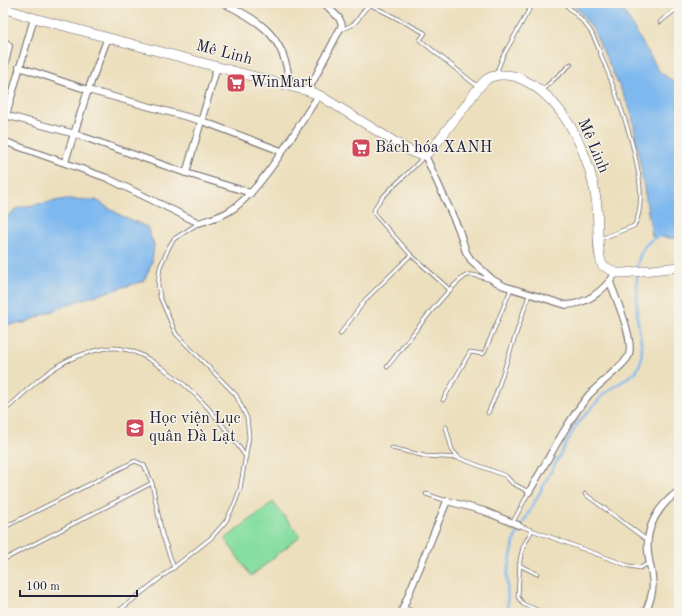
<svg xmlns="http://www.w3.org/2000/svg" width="682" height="616" viewBox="0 0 682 616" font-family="'Old Standard TT',serif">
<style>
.green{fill:#86dea2;stroke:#54806e}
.water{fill:#7db8ef;stroke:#506d95}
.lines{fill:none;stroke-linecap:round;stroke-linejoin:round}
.stream{stroke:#7db8ef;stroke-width:2.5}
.lane-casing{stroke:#696468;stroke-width:4.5}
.street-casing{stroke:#696468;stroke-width:8}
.secondary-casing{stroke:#696468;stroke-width:10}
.lane{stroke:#fff;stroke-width:3}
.street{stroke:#fff;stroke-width:6}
.secondary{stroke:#fff;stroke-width:9}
.labels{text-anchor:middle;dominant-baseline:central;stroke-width:3;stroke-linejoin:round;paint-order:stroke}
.street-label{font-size:16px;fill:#22223b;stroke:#f7f3e8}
.poi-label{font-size:16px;fill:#22223b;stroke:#f7f3e8;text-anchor:start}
</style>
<rect width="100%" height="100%" fill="#f7f3e8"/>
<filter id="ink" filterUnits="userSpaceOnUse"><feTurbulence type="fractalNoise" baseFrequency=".025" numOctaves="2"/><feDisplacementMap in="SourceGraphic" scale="8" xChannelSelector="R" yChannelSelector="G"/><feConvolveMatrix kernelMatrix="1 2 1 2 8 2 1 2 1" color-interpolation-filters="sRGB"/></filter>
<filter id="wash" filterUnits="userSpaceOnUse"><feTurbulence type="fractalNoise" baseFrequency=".012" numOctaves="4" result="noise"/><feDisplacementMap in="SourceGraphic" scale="16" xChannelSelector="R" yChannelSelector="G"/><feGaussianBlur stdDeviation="0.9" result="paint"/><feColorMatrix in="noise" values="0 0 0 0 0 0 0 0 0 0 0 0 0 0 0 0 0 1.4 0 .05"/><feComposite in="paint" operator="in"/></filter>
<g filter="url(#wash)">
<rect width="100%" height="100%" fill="#ecdfbd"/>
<polygon class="green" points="273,502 300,536 251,576 225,539"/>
<g class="water">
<polygon points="572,3 619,3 659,71 679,86 679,239 652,236 632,114 593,29"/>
<polygon points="66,199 96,200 120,215 147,227 154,245 152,262 144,281 77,301 24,323 3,325 3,220 18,208"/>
</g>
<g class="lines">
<g class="stream">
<path d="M 637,269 C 639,252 645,241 661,235"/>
<polyline points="508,613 507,575 515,538 577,424 604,394 636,372 641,361 642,347 637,317 637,274"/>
</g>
</g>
</g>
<g filter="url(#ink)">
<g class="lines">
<g class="lane-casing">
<g id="lane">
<path d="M 564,3 C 573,12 584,21 591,32 C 597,42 600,54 605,65 C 619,101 655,191 634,226 L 600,239"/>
<polyline points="660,22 679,7"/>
<path d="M 341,29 C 364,24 357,11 371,5 L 425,33 L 420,40 L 477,86"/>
<polyline points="496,74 503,56 533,3"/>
<polyline points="541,91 571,64"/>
<path d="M 423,157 C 413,171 376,198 374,211 L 376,216 L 411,255 L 450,290"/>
<polyline points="340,334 366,299 411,255"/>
<path d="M 387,367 C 400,351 452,280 468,275 C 474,273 484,279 491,280"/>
<polyline points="443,400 470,352 483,354 485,351 511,289"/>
<path d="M 3,412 C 26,392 49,366 78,356 C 92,351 108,346 123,349 C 137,351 149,359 161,367 C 197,391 221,421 246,457"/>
<polyline points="488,413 496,394 529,295"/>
<polyline points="446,427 452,450 459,458 506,476 512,483 529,492 513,522"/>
<polyline points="392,448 425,456 459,458"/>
<polyline points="152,483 162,534 174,568"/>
<polyline points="426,494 447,501"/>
<polyline points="585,494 647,540"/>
<polyline points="518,525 629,566 640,568 649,563"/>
<polyline points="3,528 135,461 144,465 152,483 3,560"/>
<polyline points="532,530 523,547 520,560 518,597 523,604 544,613"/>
<polyline points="519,565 537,574"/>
<polyline points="404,607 416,613"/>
<polyline points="116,613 211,538 226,521 235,503 240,489 249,437 247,418 236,395 176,334 160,297 158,285 160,267 170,245 174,239 199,223"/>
</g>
</g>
<g class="street-casing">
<g id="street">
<path d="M 223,3 C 265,23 285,38 290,86"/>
<polyline points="3,40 9,46 3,73"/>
<polyline points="19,67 88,90 202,121 281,151"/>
<polyline points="308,91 342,25 339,18 324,3"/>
<polyline points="5,115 75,134 186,173 251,193"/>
<polyline points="3,126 34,18"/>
<path d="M 3,141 L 107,178 L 199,223 C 208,220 219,217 228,212 C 260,194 297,127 319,95"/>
<path d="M 425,155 L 459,230 L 466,252 L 471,260 L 493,280 L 504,286 L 566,305 C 588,304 604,290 616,273"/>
<polyline points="65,162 88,90 108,37"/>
<polyline points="186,173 217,67"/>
<path d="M 529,492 C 548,460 565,425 588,396 C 596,386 627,363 629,355 C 634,338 616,299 610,282"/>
<polyline points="401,613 447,501 484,511 518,525"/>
<path d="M 645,613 C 648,606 651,599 652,592 C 655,579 649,565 648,552 C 645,527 659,505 679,491"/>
</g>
</g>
<g class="secondary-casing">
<path id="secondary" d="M 3,8 L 34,18 L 308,91 L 319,95 L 403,147 L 414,153 L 425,155 L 433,148 C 444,133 455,119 466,105 C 472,96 479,86 487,79 C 495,74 508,74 517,77 C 563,95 589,153 596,199 C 600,221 595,244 602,265 L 616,273 L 624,273 L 679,267"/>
</g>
<use href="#lane" class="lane"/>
<use href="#street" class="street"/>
<use href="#secondary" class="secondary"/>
</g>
</g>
<defs>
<g id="supermarket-square" transform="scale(1)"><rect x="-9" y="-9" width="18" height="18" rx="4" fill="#d1495b" stroke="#f7f3e8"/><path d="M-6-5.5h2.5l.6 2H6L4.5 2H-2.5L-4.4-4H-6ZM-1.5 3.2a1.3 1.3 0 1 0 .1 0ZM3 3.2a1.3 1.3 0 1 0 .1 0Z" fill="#fff"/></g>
<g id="school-square" transform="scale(1)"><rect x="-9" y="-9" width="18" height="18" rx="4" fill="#d1495b" stroke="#f7f3e8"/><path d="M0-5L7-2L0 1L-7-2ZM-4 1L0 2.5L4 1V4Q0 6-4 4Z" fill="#fff"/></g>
</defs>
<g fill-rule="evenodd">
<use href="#supermarket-square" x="236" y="83"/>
<use href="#supermarket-square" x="361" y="148"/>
<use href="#school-square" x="135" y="428"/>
</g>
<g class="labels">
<g class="street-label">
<text transform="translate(224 53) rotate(15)">Mê Linh</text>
<text transform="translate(593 146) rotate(67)">Mê Linh</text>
</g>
<g class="poi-label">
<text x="250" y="83">WinMart</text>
<text x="375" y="148">Bách hóa XANH</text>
<text x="149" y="419">Học viện Lục<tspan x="149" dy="18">quân Đà Lạt</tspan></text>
</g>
</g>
<rect width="682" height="616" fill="none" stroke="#f7f3e8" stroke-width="16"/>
<path d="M20 590v6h117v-6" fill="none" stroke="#22223b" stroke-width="2"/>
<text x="26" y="590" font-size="12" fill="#22223b" stroke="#f7f3e8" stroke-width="3" paint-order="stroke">100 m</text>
</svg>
